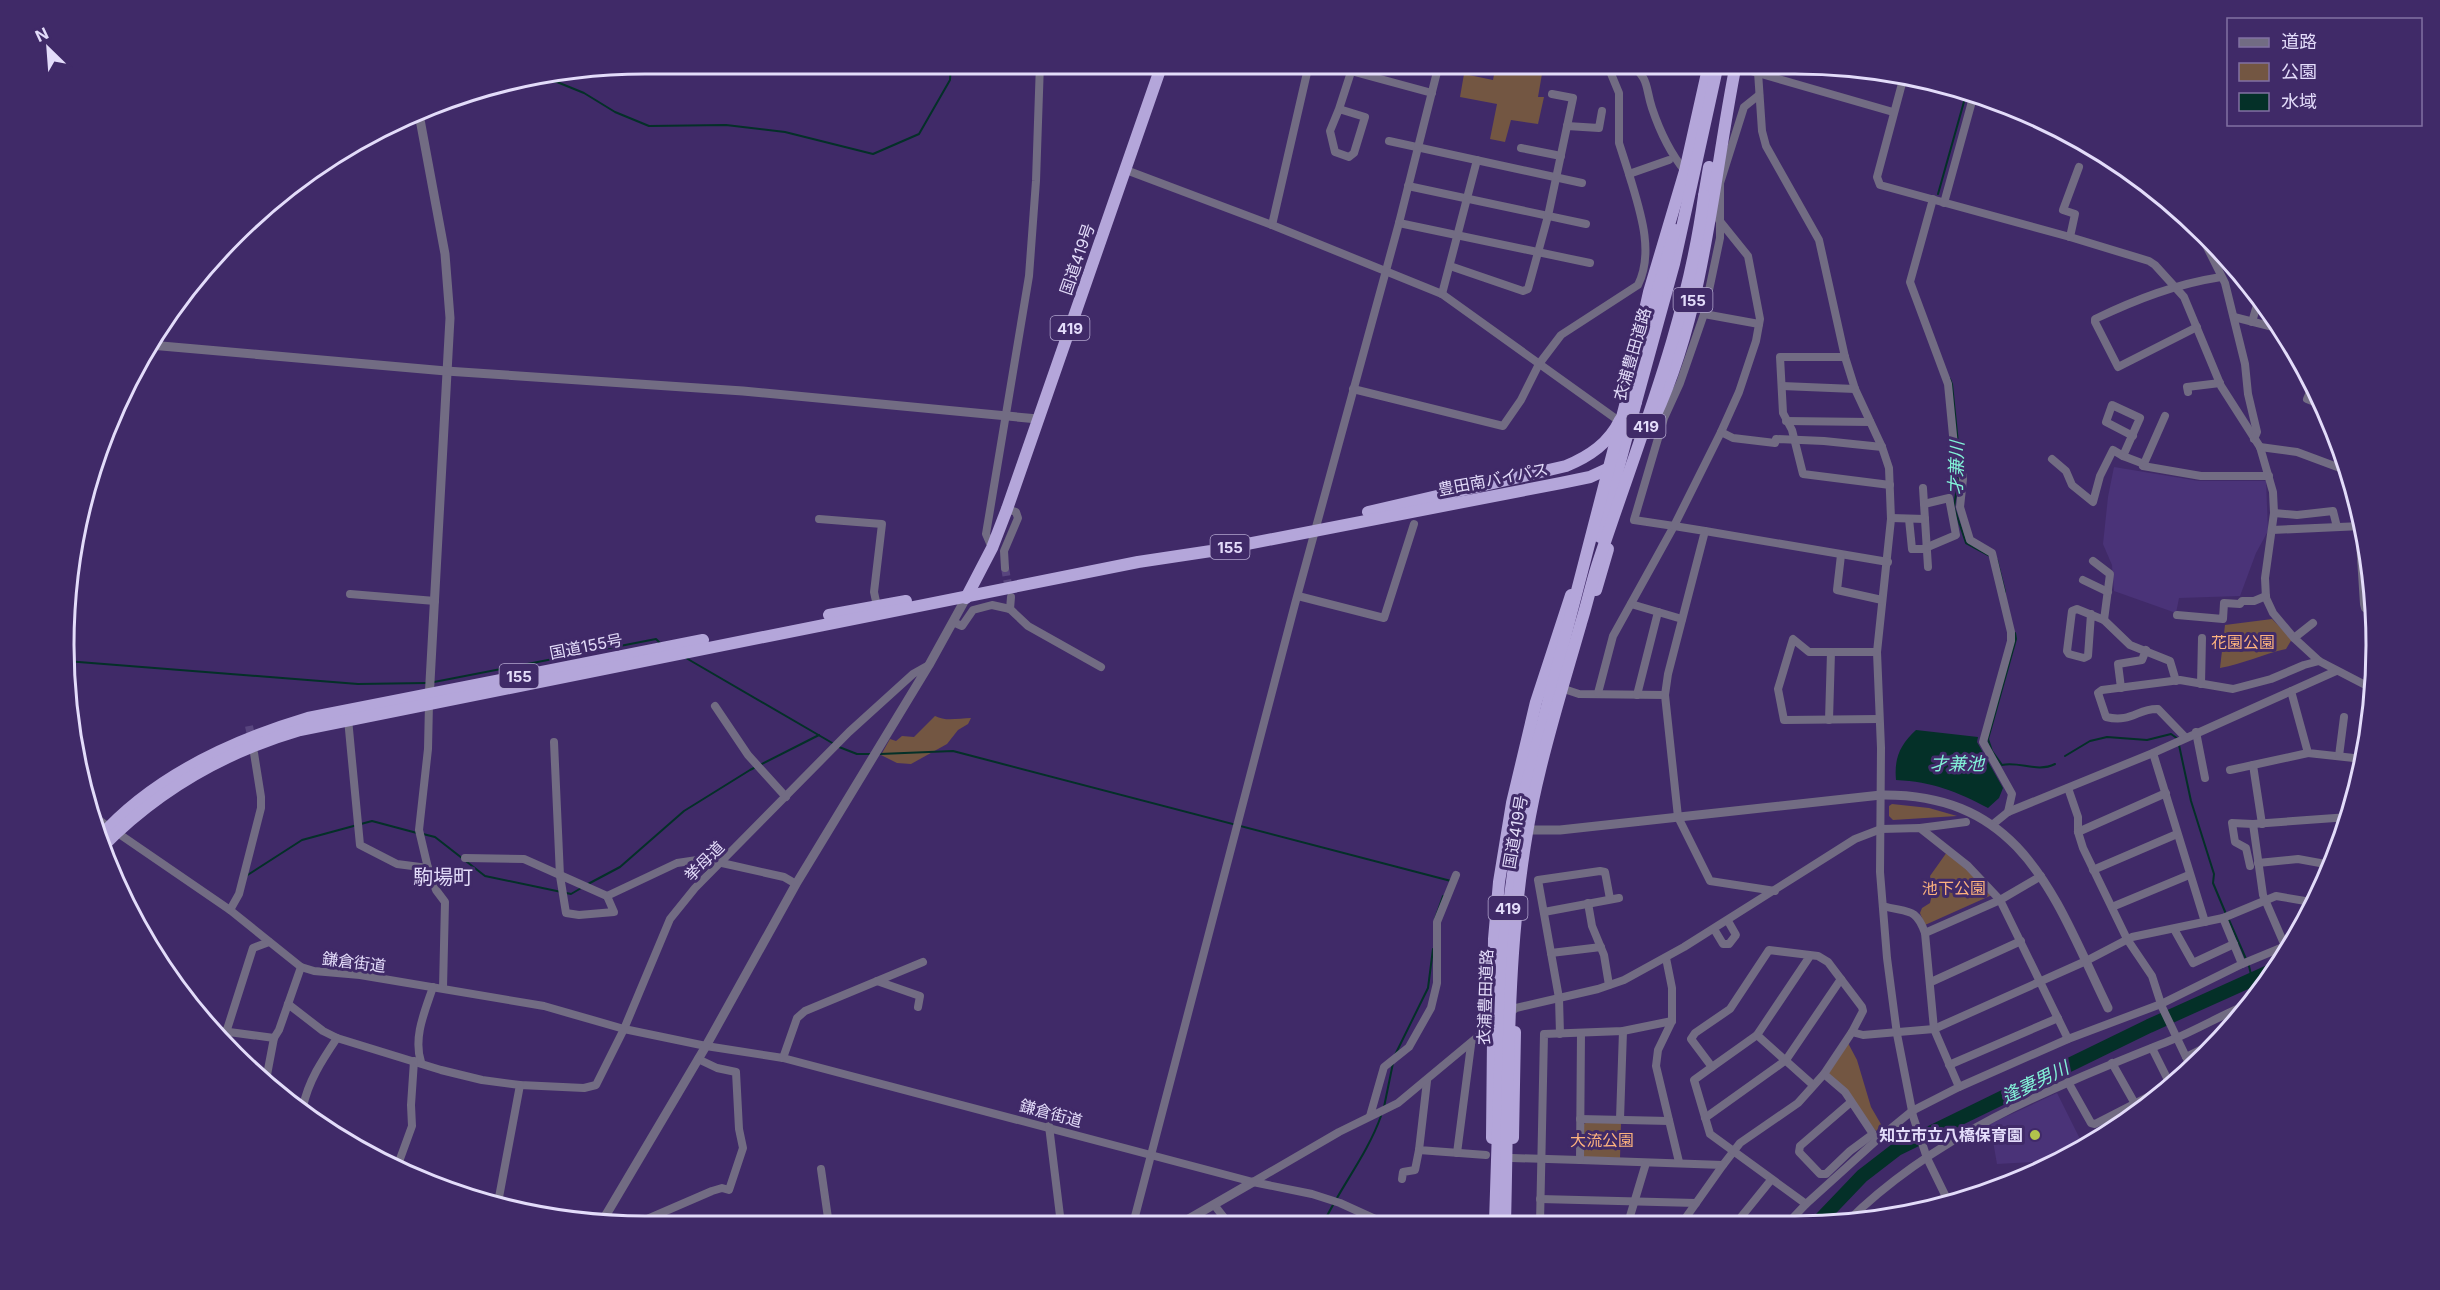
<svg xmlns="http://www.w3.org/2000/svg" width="2440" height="1290" viewBox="0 0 2440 1290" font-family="Inter,'Noto Sans JP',sans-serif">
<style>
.built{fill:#4a3378}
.green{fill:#735642}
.water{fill:#043028}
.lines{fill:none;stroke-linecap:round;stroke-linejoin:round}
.stream{stroke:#043028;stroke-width:2}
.river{stroke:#043028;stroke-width:14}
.minor-tunnel{stroke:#58457e;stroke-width:8;stroke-dasharray:8 4;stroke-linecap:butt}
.minor{stroke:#726c83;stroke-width:8}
.tertiary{stroke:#726c83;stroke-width:9}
.trunk{stroke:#b4a6da;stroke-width:12}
.trunk-bridge{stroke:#b4a6da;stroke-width:12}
.poi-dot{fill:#b2c34c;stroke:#402a68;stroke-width:2}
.labels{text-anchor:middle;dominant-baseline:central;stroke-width:6;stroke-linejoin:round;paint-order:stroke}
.shield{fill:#402a68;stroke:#b2a7ce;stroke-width:1.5}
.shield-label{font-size:15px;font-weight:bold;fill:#e3dcfa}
.street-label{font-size:16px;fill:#e3dcfa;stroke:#402a68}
.park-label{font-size:16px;fill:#fdb37e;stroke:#402a68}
.poi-label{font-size:16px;font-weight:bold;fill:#e3dcfa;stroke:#402a68;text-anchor:end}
.water-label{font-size:18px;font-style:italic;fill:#82f3d8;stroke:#402a68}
.quarter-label{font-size:20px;fill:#e3dcfa;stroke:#402a68}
.rim{fill:none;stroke:#e3dcfa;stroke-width:3}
</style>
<rect width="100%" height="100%" fill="#402a68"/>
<g class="built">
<polygon points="2114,467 2199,481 2266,481 2268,531 2256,553 2240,596 2179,598 2176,613 2114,591 2112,565 2103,544 2108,497"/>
<polygon points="2057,1093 2083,1145 2073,1151 2033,1162 1997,1164 1990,1124"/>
</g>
<g class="green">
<polygon points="1496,64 1523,64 1543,68 1538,97 1544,97 1538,124 1511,120 1505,142 1490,139 1497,104 1460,97 1464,74 1493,80"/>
<path d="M 2272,619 L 2292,639 L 2286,649 C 2263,654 2243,664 2220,668 L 2225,625 Z"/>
<path d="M 935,716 C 946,722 959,718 971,718 L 968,724 L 958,730 L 947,744 L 911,764 L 897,763 L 881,755 L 890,739 L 896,741 L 902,736 L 914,737 Z"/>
<polygon points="1892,804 1929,808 1957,816 1893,820 1889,816 1889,806"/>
<polygon points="1947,852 1991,892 1992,895 1925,925 1920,913 1922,908 1930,903 1933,890 1930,876"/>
<polygon points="1848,1043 1857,1060 1871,1107 1882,1126 1876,1131 1829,1075 1829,1071"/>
<polygon points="1587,1122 1621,1123 1620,1158 1584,1157 1584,1124"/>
</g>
<path class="water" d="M 1916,730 L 1978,737 L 1977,742 L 2003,788 L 1999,798 L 1988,808 C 1956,791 1933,782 1896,780 C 1894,758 1900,745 1916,730 Z"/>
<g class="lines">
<g class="stream">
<polyline points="503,82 557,82 584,93 615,112 649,126 726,125 785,132 873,154 919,134 950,80 951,63"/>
<polyline points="1938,194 1967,91"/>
<polyline points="1950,379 1952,384 1959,453 1956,460 1958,480 1954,507 1966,543 1990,556"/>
<polyline points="1997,560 2005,592"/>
<path d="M 2015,633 L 2016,639 L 1988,739 L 1992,751 L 2002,765 C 2020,761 2037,773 2055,764"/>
<polyline points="686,658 834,744"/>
<polyline points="66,661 358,684 426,683"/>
<polyline points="434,682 656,639 660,643"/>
<polyline points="2179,745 2191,801 2214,874 2213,883 2226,914"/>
<polyline points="839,747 857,754 871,754"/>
<polyline points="880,754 953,751 1451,881"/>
<polyline points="2065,756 2090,741 2107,737 2147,740 2171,734 2178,739"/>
<polyline points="423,834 435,837 485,876 571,894 583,887"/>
<polyline points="246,876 302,840 372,821 417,833"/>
<polyline points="588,884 620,867 684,811 750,770 819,735"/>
<polyline points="1435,919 1443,896"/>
<polyline points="2229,920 2246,959"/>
<polyline points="2249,966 2252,979"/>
<polyline points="1395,1055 1428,988 1433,949"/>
<polyline points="1384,1107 1393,1063"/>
<path d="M 1323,1224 C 1341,1186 1367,1155 1381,1116"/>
</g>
<polyline class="river" points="1818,1222 1862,1176 1897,1149 2149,1026 2271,971"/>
<g class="minor-tunnel">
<polyline points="1005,568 1009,590"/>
<polyline points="249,726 252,740"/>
</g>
<g class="minor">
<polyline points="1325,64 1432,93"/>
<polyline points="1607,64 1619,93 1619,143 1629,174"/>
<path d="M 1630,64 C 1650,79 1645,87 1652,108 C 1659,129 1671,154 1685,171"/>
<polyline points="1744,69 1893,112"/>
<polyline points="1758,72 1762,131 1766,146 1819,240 1845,357 1855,389 1882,447 1889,468 1891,519 1877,652 1881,748 1880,872 1887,958 1897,1034 1913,1116 1927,1158 1948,1201"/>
<polyline points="1904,76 1877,177 1880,185 2070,237 2149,261 2155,265 2184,297 2221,386 2260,447 2273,492 2274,513 2265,578 2266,598 2273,613 2294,638 2319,661 2375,690"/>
<polyline points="1339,109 1365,117 1354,153 1349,157 1335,152 1330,131 1339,109 1351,72"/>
<polyline points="2043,120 2045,123 2051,123"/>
<polyline points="1567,126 1599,128 1602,111"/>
<polyline points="1389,141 1582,183"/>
<polyline points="1521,148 1561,156"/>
<polyline points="1126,170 1272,225 1442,294 1619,421"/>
<polyline points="1408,186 1586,224"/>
<polyline points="1933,199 1910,282 1948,384 1955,456 1960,459 1963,479 1960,507 1970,540 1992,553 2011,632 2011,641 1983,742 2012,794 2008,812"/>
<polyline points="1944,203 1974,94"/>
<polyline points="1719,220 1748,256 1760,319 1756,341 1739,392 1721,432"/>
<polyline points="1399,223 1590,263"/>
<polyline points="1272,225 1309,64"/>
<polyline points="2198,229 2225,283 2245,364 2248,394 2257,432 2254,439"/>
<polyline points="2070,237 2075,214 2063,210 2079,167"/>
<polyline points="1450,266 1523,291 1528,289 1548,216 1573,98 1552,94"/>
<polyline points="1442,294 1477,160"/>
<polyline points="1704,314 1759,324"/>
<polyline points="2234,317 2281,329"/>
<polyline points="2252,322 2259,298"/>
<path d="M 2197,327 L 2118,367 L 2095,322 L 2095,319 C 2137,299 2176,284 2221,277"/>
<polyline points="1845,357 1780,357 1783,413 1792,430 1803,474 1890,485"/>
<polyline points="2313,385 2307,399 2322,405"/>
<polyline points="1782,386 1855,389"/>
<path d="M 1353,389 L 1503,426 L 1521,400 L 1539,364 L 1561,335 L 1638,285 C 1655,251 1639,208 1629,174 L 1669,160"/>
<polyline points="2188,392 2187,387 2220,383"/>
<polyline points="2165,416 2143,466 2201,476 2269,476"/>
<polyline points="1786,421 1870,422"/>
<polyline points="2133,436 2106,422 2112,405 2140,418 2123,456 2144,464"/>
<polyline points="2260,447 2297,452 2340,468 2343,452"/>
<polyline points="2052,459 2066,471 2072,485 2093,502 2100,476 2113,450 2123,456"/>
<polyline points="2340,468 2351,478"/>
<polyline points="1923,488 1928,567"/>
<polyline points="2274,513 2297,515 2333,511 2337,527"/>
<polyline points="1891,518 1925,519"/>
<polyline points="819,519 882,524 874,592 877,606"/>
<polyline points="1909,519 1912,549 1923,549 1956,535 1949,498 1924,504"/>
<polyline points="2362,527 2360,542 2364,604 2365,608 2373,613"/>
<polyline points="2272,530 2362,526"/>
<polyline points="1705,531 1888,562"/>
<polyline points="992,548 986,534 1029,276 1036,181 1040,63"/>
<polyline points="1841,555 1837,590 1882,600"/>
<polyline points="2093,561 2110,574 2104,620"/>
<polyline points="1005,568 1004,551 1018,518 1016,512 1007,509"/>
<polyline points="2083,580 2108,592"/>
<polyline points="350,594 435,601"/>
<polyline points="1298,596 1384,618 1414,524"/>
<polyline points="1631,604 1682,619"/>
<polyline points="1010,609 1011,597"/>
<polyline points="2091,614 2088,656 2084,658 2069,654 2067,651 2072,611 2077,609 2104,620 2130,645 2170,661 2176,681"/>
<polyline points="2177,615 2223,619 2224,603 2240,604 2242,601 2254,601 2266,596"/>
<polyline points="953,622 962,626 973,610 992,605 1010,609 1028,626 1101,667"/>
<polyline points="2294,638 2313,623"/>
<polyline points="1877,652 1809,652 1793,639 1778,689 1784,720 1879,719"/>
<polyline points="2201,684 2202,638"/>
<polyline points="2121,688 2118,664 2142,660 2146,650"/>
<polyline points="1564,689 1579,694 1665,695"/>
<polyline points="2291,691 2308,753 2363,759"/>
<polyline points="1598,693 1613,636 1674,526 1634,520 1664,418 1680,383 1704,314 1720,238 1720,183 1744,107 1759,95"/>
<polyline points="1637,695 1658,612"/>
<polyline points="429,703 428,749 419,830 428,868 436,890 445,902 443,988"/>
<polyline points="715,706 748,755 786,797"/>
<polyline points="348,719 360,845 397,864 428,868"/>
<polyline points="1829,720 1831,652"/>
<polyline points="2196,732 2205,778"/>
<path d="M 2185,737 L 2158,709 C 2138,708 2132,723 2106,717 L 2098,693 L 2102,690 L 2180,680 L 2233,689 L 2271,679 L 2304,665 L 2319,661"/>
<polyline points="554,742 560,876 566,913 579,915 614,912 607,896"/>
<polyline points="2153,753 2205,922"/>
<polyline points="2339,756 2344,717"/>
<polyline points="2230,770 2253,765"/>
<polyline points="2068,788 2078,817 2078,832 2083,848 2127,939 2152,976 2162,1007 2186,1057 2220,1040"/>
<polyline points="90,814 230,910 301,967 314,971 360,975 544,1006 624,1029 706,1046 783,1058 1253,1182 1312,1194 1340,1203 1384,1223"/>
<polyline points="2253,824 2263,895 2285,946"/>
<polyline points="2262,824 2253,765 2308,753"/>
<polyline points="1992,825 2008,812 2153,753 2336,671"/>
<polyline points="1920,828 1966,822"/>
<polyline points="2078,832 2166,793"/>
<polyline points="465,858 524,859 607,896 677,863 704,859 784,877 796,884"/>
<polyline points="2258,863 2298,859 2331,865"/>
<polyline points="2250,866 2246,848 2235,842 2232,823 2253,824 2349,817"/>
<polyline points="2093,870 2177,834"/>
<polyline points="1775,891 1710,881 1678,817 1665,695 1668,674 1705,531 1674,526 1721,432 1733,438 1775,443 1776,439 1824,441 1882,447"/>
<polyline points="1588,903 1592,926 1604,955 1609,985"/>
<path d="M 1883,906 C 1908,913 1916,907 1925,933"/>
<polyline points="2112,907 2189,875"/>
<polyline points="230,910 239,894 261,808 261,797 254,753"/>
<polyline points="1544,912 1619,898"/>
<polyline points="2223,918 2242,964"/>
<polyline points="1714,929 1723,944 1729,944 1736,935 1728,921"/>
<polyline points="2174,929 2193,963 2234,944"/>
<polyline points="1551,953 1601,947"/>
<polyline points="1810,956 1757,1035 1712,1067 1691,1039 1695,1033 1730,1009 1769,950 1818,956 1828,962 1862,1007 1863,1011 1852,1032"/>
<polyline points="1666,958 1672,988 1672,1021 1658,1050 1656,1066 1679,1162"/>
<polyline points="877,981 920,996 918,1007"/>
<polyline points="1931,982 2021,941"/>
<polyline points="288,1004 323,1031 337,1038 441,1070 482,1080 520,1085 584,1088 596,1085 624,1029 670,919 695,888 849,732 913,674 929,665"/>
<polyline points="1508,1014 1516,1008 1598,989 1624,980 1684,947 1855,839 1881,829 1920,828 1968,866 2000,900 2068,1039"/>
<polyline points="214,1030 274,1038"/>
<polyline points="1581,1033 1580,1160 1723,1165 1740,1143 1798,1103 1824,1074 1852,1032 1863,1035 1934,1029 2086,961 2132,937 2223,918 2276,896 2317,903"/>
<polyline points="1560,1034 1559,998 1538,880 1600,871 1605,872 1610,899"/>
<polyline points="1757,1035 1813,1085"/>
<polyline points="223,1042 253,948 269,942"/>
<polyline points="2186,1057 2192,1067"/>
<polyline points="783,1058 797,1018 805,1011 923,962"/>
<path d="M 421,1062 C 413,1037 425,1011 433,987"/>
<polyline points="2112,1063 2134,1102"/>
<polyline points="1949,1065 2058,1018"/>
<polyline points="1712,1067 1694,1080 1710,1134 1806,1204"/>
<polyline points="1824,1074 1845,1092 1873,1134 1850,1151 1826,1174 1820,1174 1799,1152 1800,1146 1851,1102"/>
<polyline points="266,1080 274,1038 279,1030 301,967"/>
<polyline points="1427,1081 1419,1150 1486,1155"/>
<polyline points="2068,1082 2091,1123 2095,1124 2169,1086 2170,1084 2152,1048"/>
<polyline points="1959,1087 1934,1029 1925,933 2000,900 2041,876"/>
<path d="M 303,1107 C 308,1081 323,1059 337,1038"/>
<polyline points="1370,1116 1384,1067 1409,1047 1431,1008 1437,983 1437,922 1456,875"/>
<polyline points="1705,1118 1786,1060 1841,979"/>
<polyline points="1580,1119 1669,1121"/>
<polyline points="1620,1119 1623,1031"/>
<polyline points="1049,1126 1061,1224"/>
<polyline points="1457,1153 1471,1045"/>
<polyline points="1512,1158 1580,1160"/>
<polyline points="821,1169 829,1225"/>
<polyline points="396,1170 412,1126 411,1105 414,1061"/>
<polyline points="1402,1179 1403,1172 1415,1170 1419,1150"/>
<polyline points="1253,1182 1339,1132 1398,1103 1493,1024"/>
<polyline points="1540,1199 1696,1203"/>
<polyline points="474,1200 499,1203"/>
<polyline points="1215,1206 1229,1224"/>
<polyline points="497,1208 520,1085"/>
<polyline points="603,1221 611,1226"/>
<polyline points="1737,1222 1771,1180"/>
<polyline points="1789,1222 1806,1204 1879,1138 1912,1111 1959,1087 2068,1039 2161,1004 2242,964 2288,945"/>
<path d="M 1847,1222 C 1937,1132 2057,1086 2174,1039 C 2198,1029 2220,1016 2244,1006 L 2245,1010"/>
<polyline points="1540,1223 1544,1034 1623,1031 1672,1021"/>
<polyline points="1628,1223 1646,1163"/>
<polyline points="1682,1223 1723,1165"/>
<polyline points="1133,1224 1295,604 1399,223 1439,64"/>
<polyline points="631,1226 712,1191 722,1188 729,1190 743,1148 739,1129 736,1072 717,1068 698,1059"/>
</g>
<g class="tertiary">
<polyline points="419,114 445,254 450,318 429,700"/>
<polyline points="150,345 446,371 743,391 1038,419"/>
<path d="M 1524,830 L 1560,830 L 1881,795 C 2024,793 2055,899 2108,1008"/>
<polyline points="1171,1224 1187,1220 1253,1182"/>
<polyline points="600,1225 706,1046 796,884 929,665 966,598"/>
</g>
<g class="trunk">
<polyline points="1704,196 1709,167"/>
<polyline points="1639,336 1649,292 1685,171 1709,64"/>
<polyline points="1636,402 1674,264 1718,64"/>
<path d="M 1647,433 C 1705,319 1711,188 1736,64"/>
<path d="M 1368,512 L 1566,466 C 1590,456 1609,443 1620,420"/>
<polyline points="1596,590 1608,549"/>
<polyline points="966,598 992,548 1007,509 1162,64"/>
<polyline points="829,615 906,601"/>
<path d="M 99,838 C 153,777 231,741 308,718 L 703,640"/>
<path d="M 102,847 C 157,791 224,752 300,730 L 1138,562 L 1211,551 L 1561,483 L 1590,477 L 1616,465"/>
<polyline points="1492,1138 1494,939 1499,882 1512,803 1536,702 1571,595"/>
<polyline points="1513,1138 1515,1032"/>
</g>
<g class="trunk-bridge">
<polyline points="1600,537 1636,402"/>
<polyline points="1495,1223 1504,941 1523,799 1628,394 1675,230"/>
<path d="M 1505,1223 C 1509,1075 1504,914 1540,770 C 1552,720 1567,672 1581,623 C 1587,604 1591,585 1597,566 C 1637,444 1687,325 1704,196"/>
</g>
</g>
<circle class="poi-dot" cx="2035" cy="1135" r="6"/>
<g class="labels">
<g class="shield">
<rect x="1673.5" y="288" width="39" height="24" rx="4.5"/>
<rect x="1050.5" y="316" width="39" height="24" rx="4.5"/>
<rect x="1626.5" y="414" width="39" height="24" rx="4.5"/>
<rect x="1210.5" y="535" width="39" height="24" rx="4.5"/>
<rect x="499.5" y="664" width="39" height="24" rx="4.5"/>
<rect x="1488.5" y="896" width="39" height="24" rx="4.5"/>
</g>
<g class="shield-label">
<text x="1693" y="300">155</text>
<text x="1070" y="328">419</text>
<text x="1646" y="426">419</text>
<text x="1230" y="547">155</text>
<text x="519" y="676">155</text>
<text x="1508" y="908">419</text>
</g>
<g class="street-label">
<text transform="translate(1077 259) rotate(-71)">国道419号</text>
<text transform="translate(1632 354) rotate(-74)">衣浦豊田道路</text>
<text transform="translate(1493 479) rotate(-11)">豊田南バイパス</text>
<text transform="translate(586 646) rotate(-11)">国道155号</text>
<text transform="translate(1515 832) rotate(-80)">国道419号</text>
<text transform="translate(704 861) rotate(-45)">挙母道</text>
<text transform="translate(354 962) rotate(7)">鎌倉街道</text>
<text transform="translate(1485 997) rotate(-88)">衣浦豊田道路</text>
<text transform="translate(1051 1113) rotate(15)">鎌倉街道</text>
</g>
<g class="park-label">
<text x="2243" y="642">花園公園</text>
<text x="1954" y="888">池下公園</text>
<text x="1602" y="1140">大流公園</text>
</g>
<g class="poi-label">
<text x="2023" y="1135">知立市立八橋保育園</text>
</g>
<g class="water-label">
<text transform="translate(1956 468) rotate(-88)">才兼川</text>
<text x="1957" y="763">才兼池</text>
<text transform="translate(2035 1082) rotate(-26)">逢妻男川</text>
</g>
<g class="quarter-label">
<text x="443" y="877">駒場町</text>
</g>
</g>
<path d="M0 0H2440V1290H0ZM645 74H1795A571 571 0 0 1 2366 645V645A571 571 0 0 1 1795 1216H645A571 571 0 0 1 74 645V645A571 571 0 0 1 645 74Z" fill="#402a68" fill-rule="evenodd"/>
<path class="rim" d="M645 74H1795A571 571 0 0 1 2366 645V645A571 571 0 0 1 1795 1216H645A571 571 0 0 1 74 645V645A571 571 0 0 1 645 74Z"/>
<rect x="2227" y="18" width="195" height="108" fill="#402a68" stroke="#8171a2" stroke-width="1.5"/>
<rect x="2239" y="38" width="30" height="9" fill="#726c83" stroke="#8171a2" stroke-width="1.5"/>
<text x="2281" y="48" font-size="18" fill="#e3dcfa">道路</text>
<rect x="2239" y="63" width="30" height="18" fill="#735642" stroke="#8171a2" stroke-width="1.5"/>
<text x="2281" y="78" font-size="18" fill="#e3dcfa">公園</text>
<rect x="2239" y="93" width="30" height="18" fill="#043028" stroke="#8171a2" stroke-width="1.5"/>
<text x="2281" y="108" font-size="18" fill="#e3dcfa">水域</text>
<g transform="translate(48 48) rotate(335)" stroke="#402a68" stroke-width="4.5" paint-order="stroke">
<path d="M0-4.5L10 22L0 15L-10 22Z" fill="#e3dcfa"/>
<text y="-9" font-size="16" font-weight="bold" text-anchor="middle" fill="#e3dcfa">N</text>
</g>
</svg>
